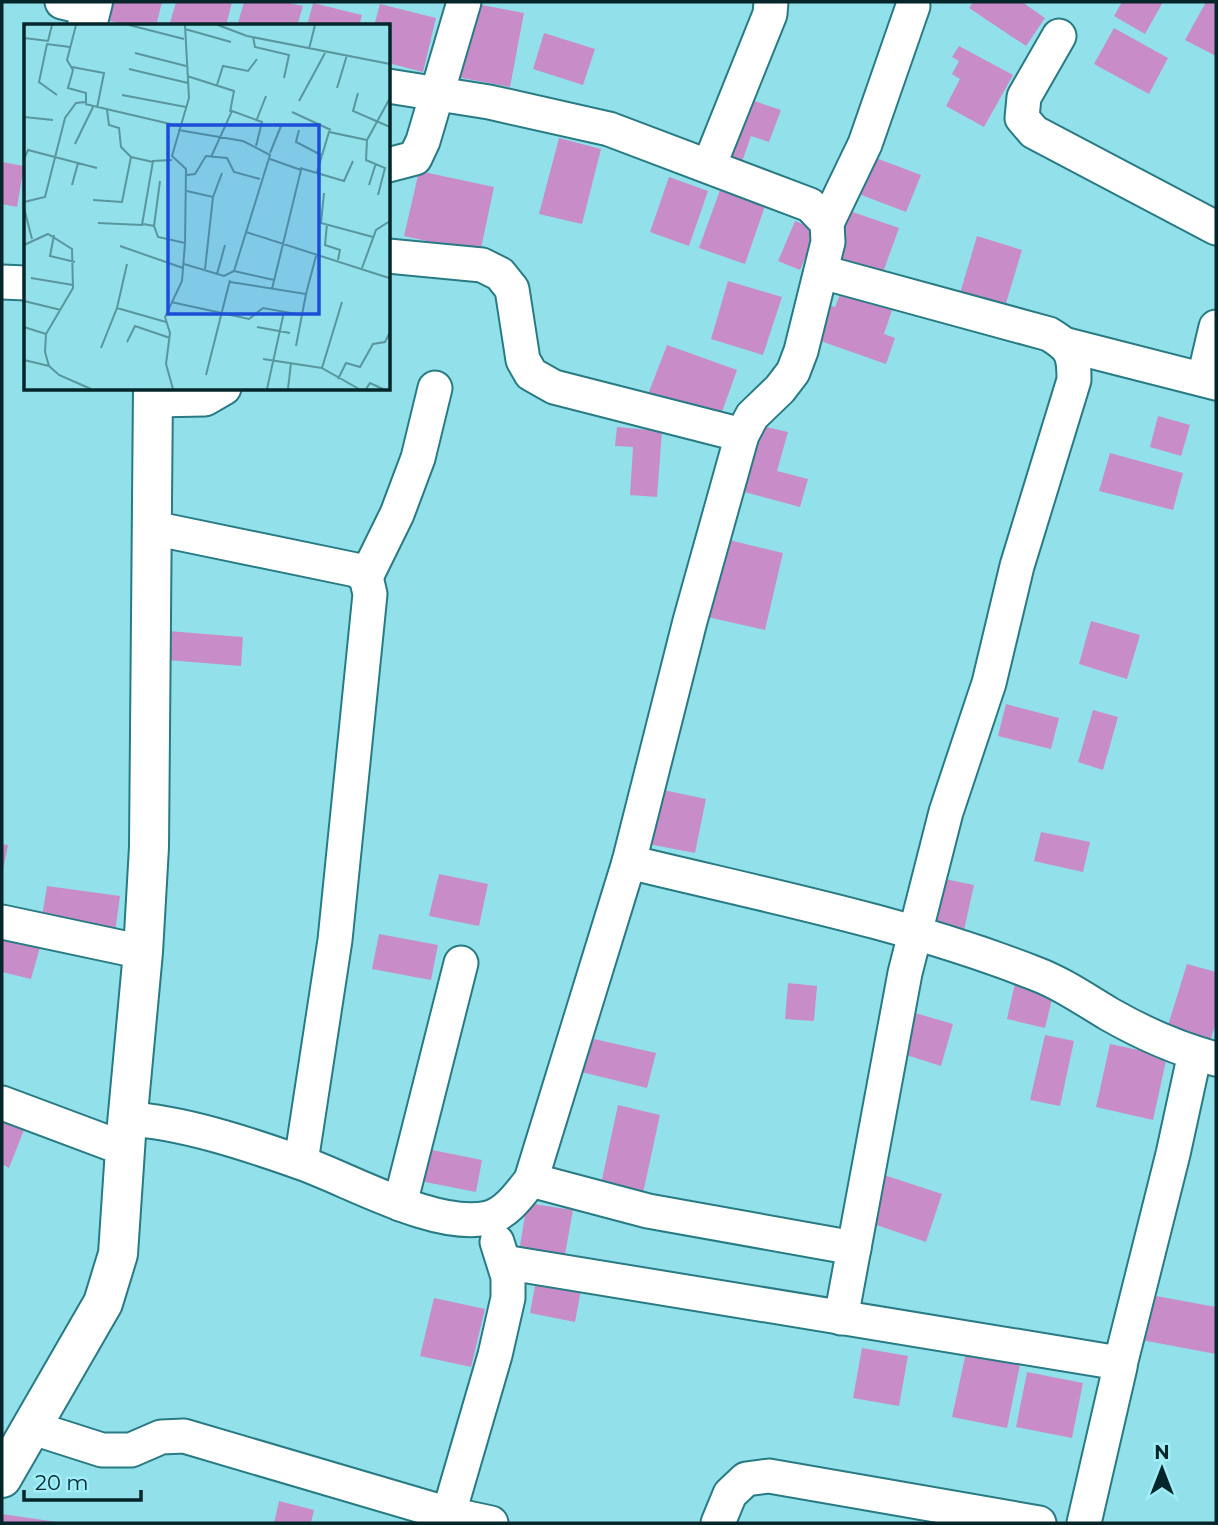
<svg xmlns="http://www.w3.org/2000/svg" width="1218" height="1525" viewBox="0 0 1218 1525" font-family="Montserrat,sans-serif">
<style>
.building{fill:#c88dc9}
.lines{fill:none;stroke-linecap:round;stroke-linejoin:round}
.street-casing{stroke:#287a83;stroke-width:37}
.secondary-casing{stroke:#287a83;stroke-width:42}
.street{stroke:#fff;stroke-width:33}
.secondary{stroke:#fff;stroke-width:38}
.inset-road{fill:none;stroke:#59969d;stroke-width:2}
.view{fill:#1d4ed8;fill-opacity:0.15;stroke:#1d4ed8;stroke-width:3.5}
.inset-edge{fill:none;stroke:#04262a;stroke-width:3.5}
</style>
<rect width="100%" height="100%" fill="#92e0ea"/>
<g class="building">
<polygon points="110,2 162,2 156,26 132,26 106,20"/>
<polygon points="176,2 232,2 226,26 169,26"/>
<polygon points="244,2 284,2 303,6 297,26 237,26"/>
<polygon points="973,2 1022,2 1045,18 1026,46 969,8"/>
<polygon points="1122,2 1163,2 1145,34 1114,16"/>
<polygon points="1206,2 1216,2 1216,56 1185,40"/>
<polygon points="313,3 362,15 359,26 307,26"/>
<polygon points="471,3 524,13 510,87 457,77"/>
<polygon points="380,4 436,18 423,72 388,63 388,26 374,26"/>
<polygon points="1114,28 1168,58 1149,94 1094,64"/>
<polygon points="544,33 595,49 583,85 533,69"/>
<polygon points="959,46 1013,75 984,127 946,106 960,79 952,74 959,61 952,57"/>
<polygon points="742,97 781,110 769,142 751,136 742,162 722,155"/>
<polygon points="559,138 601,149 582,224 539,214"/>
<polygon points="865,154 921,175 906,212 851,191"/>
<polygon points="2,162 24,166 17,207 2,204"/>
<polygon points="419,171 494,187 480,253 404,236"/>
<polygon points="669,177 708,191 689,246 650,232"/>
<polygon points="720,190 765,206 745,264 699,248"/>
<polygon points="847,210 899,228 881,278 830,260"/>
<polygon points="795,221 817,230 800,270 778,261"/>
<polygon points="977,236 1022,250 1004,310 959,297"/>
<polygon points="728,281 782,297 763,355 711,339"/>
<polygon points="841,292 892,310 884,334 895,338 886,364 812,338 828,305 835,307"/>
<polygon points="667,345 737,370 718,423 647,397"/>
<polygon points="1158,416 1190,425 1181,456 1150,447"/>
<polygon points="762,426 788,432 777,471 808,479 800,507 744,492"/>
<polygon points="617,427 662,431 657,497 630,495 633,447 615,446"/>
<polygon points="1110,453 1183,473 1173,510 1099,491"/>
<polygon points="721,538 783,553 765,630 703,616"/>
<polygon points="1091,621 1140,635 1127,679 1079,664"/>
<polygon points="168,631 243,637 241,666 167,660"/>
<polygon points="1006,704 1059,718 1051,749 998,736"/>
<polygon points="1093,710 1118,717 1103,770 1078,762"/>
<polygon points="654,788 706,799 695,853 643,843"/>
<polygon points="1041,832 1090,842 1083,872 1034,861"/>
<polygon points="2,844 8,845 3,870 2,870"/>
<polygon points="439,874 488,884 479,926 429,916"/>
<polygon points="935,877 974,885 964,930 925,922"/>
<polygon points="47,886 120,896 115,932 41,922"/>
<polygon points="379,934 438,945 431,980 372,969"/>
<polygon points="2,937 40,947 31,979 2,972"/>
<polygon points="1187,964 1216,972 1216,1022 1208,1048 1165,1035"/>
<polygon points="788,983 817,986 814,1021 785,1019"/>
<polygon points="1015,983 1054,991 1045,1028 1007,1019"/>
<polygon points="915,1013 953,1024 941,1066 903,1054"/>
<polygon points="1045,1035 1074,1041 1060,1106 1030,1100"/>
<polygon points="581,1036 656,1053 647,1088 573,1070"/>
<polygon points="1110,1044 1167,1056 1153,1120 1096,1107"/>
<polygon points="618,1105 660,1115 643,1193 601,1184"/>
<polygon points="2,1121 24,1130 9,1168 2,1164"/>
<polygon points="422,1148 482,1160 476,1192 415,1180"/>
<polygon points="884,1175 942,1194 926,1242 868,1222"/>
<polygon points="527,1203 573,1210 564,1260 519,1252"/>
<polygon points="537,1275 582,1284 575,1322 530,1313"/>
<polygon points="1145,1294 1216,1307 1216,1354 1136,1339"/>
<polygon points="434,1298 485,1309 471,1367 420,1356"/>
<polygon points="862,1348 908,1356 899,1406 853,1398"/>
<polygon points="967,1348 1021,1360 1007,1428 952,1417"/>
<polygon points="1027,1372 1083,1383 1072,1438 1016,1427"/>
<polygon points="279,1501 314,1510 311,1523 274,1523"/>
<polygon points="2,1514 57,1522 57,1523 2,1523"/>
</g>
<g class="lines">
<g class="street-casing">
<g id="street">
<polyline points="62,2 91,9"/>
<polyline points="1059,36 1024,97 1022,118 1034,132 1216,228"/>
<polyline points="388,165 415,158 423,141 464,2"/>
<polyline points="709,166 770,14 771,2"/>
<polyline points="827,223 865,144 913,6"/>
<polyline points="388,256 482,265 500,274 512,289 523,360 531,374 554,387 742,435"/>
<path d="M 822,272 L 1049,334 C 1072,348 1074,354 1074,380 L 1017,566 L 989,683 L 946,812 L 905,973 L 841,1318"/>
<polyline points="2,282 26,283"/>
<polyline points="1067,345 1216,383"/>
<polyline points="1204,378 1216,327"/>
<polyline points="154,400 205,399 224,388"/>
<polyline points="153,528 356,570 366,577 370,594 335,940 301,1162"/>
<polyline points="366,577 397,514 418,458 435,388"/>
<path d="M 629,862 C 764,895 904,922 1034,973 C 1061,983 1084,999 1109,1014 C 1144,1034 1178,1049 1216,1059"/>
<polyline points="2,922 143,952"/>
<polyline points="2,1103 125,1149"/>
<path d="M 128,1119 C 182,1122 248,1144 299,1162 C 349,1179 435,1230 488,1218 C 506,1214 520,1194 531,1180 L 629,862 L 690,621 L 742,435 L 752,416 L 780,389 L 793,372 L 801,351 L 828,242 L 827,223 L 810,205 L 609,129 L 489,102 L 388,86"/>
<polyline points="531,1180 648,1211 854,1248"/>
<polyline points="400,1204 461,963"/>
<polyline points="504,1262 1119,1363 1120,1367 1084,1523"/>
<polyline points="1120,1365 1173,1154 1195,1053"/>
<polyline points="30,1427 102,1450 131,1450 161,1437 184,1436 449,1514 491,1523"/>
<polyline points="446,1523 495,1355 508,1298 508,1277 497,1242"/>
<polyline points="718,1523 730,1494 746,1479 769,1476 1039,1523"/>
</g>
</g>
<g class="secondary-casing">
<g id="secondary">
<polyline points="87,26 93,2"/>
<polyline points="2,1478 103,1303 118,1254 126,1135 143,952 149,847 153,388"/>
</g>
</g>
<use href="#street" class="street"/>
<use href="#secondary" class="secondary"/>
</g>
<g transform="translate(24 24)">
<rect width="366" height="366" fill="#92e0ea"/>
<path class="inset-road" d="M 105,1 L 160,15M 194,1 L 223,12 L 366,40M 161,5 L 207,18M 229,13 L 231,23 L 265,31 L 260,54M 0,14 L 24,17 L 28,1M 285,25 L 291,1M 111,29 L 162,42M 48,43 L 80,49 L 73,84M 105,45 L 164,59M 163,52 L 210,67 L 206,88M 193,61 L 199,42 L 224,47 L 233,35M 313,64 L 323,31M 334,69 L 329,87 L 366,103M 33,71 L 15,58 L 23,20 L 46,23M 98,71 L 162,83M 275,77 L 301,29M 61,80 L 155,102M 83,86 L 85,101 L 95,104 L 97,123 L 107,133M 268,88 L 307,106M 0,93 L 29,96M 233,95 L 242,72M 154,106 L 219,117 L 246,131 L 210,247 L 200,252 L 160,240M 275,106 L 272,118 L 297,131M 343,116 L 342,136 L 361,144 L 354,171M 51,120 L 69,83M 246,129 L 257,102M 187,133 L 208,87 L 238,98 L 232,122M 0,135 L 4,126 L 73,144M 246,135 L 277,146 L 248,265M 276,144 L 320,157 L 329,137M 293,148 L 305,108 L 343,116 L 366,74M 163,151 L 171,150 L 182,132 L 203,134 L 210,148 L 236,155M 48,161 L 54,139M 345,161 L 352,139M 163,167 L 189,173 L 181,245M 300,169 L 297,199 L 349,213M 189,173 L 198,149M 69,176 L 98,178 L 107,133 L 129,138M 0,178 L 21,173 L 41,94 L 52,79 L 62,78 L 62,69 L 44,64 L 49,46 L 43,36 L 52,1M 0,184 L 8,215M 74,199 L 118,201 L 129,137 L 148,136M 119,200 L 130,202 L 134,213 L 161,219M 303,200 L 301,221 L 316,226 L 314,236M 130,202 L 136,157M 222,208 L 365,254M 30,211 L 26,232 L 51,238M 0,221 L 24,210 L 48,225 L 49,264 L 22,310 L 21,328 L 25,342 L 35,351 L 67,365M 96,222 L 159,244M 338,244 L 352,206 L 366,197M 210,247 L 250,256M 193,250 L 201,221M 7,254 L 49,261M 206,258 L 282,270 L 272,322M 282,270 L 292,232M 0,277 L 37,286M 147,278 L 225,295 L 239,284 L 278,291M 318,278 L 298,344 L 335,365M 93,284 L 103,240M 0,303 L 22,310M 233,303 L 266,309M 103,318 L 111,302 L 146,314M 77,324 L 93,284 L 142,298M 239,335 L 298,344M 0,336 L 25,342M 182,351 L 206,256M 314,355 L 322,339 L 336,343 L 349,320 L 361,318 L 366,308M 149,365 L 142,340 L 146,309 L 141,293 L 158,257 L 161,219 L 162,145 L 148,132 L 165,74 L 161,1M 243,365 L 260,288M 264,365 L 267,339M 342,365 L 346,359 L 359,365"/>
<path class="view" d="M 144,101 L 295,101 L 295,290 L 144,290 Z"/>
<rect width="366" height="366" class="inset-edge"/>
</g>
<rect width="1218" height="1525" fill="none" stroke="#04262a" stroke-width="7"/>
<g transform="translate(1162 1469)" stroke="#9feef8" stroke-width="5" paint-order="stroke">
<path d="M0-5L12 26L0 18L-12 26Z" fill="#04262a"/>
<text y="-10" font-size="19" font-weight="bold" text-anchor="middle" fill="#04262a">N</text>
</g>
<path d="M24 1490v10h117v-10" fill="none" stroke="#04262a" stroke-width="3.5"/>
<text x="35" y="1490" font-size="21" fill="#04262a" stroke="#9feef8" stroke-width="5" paint-order="stroke">20 m</text>
</svg>
